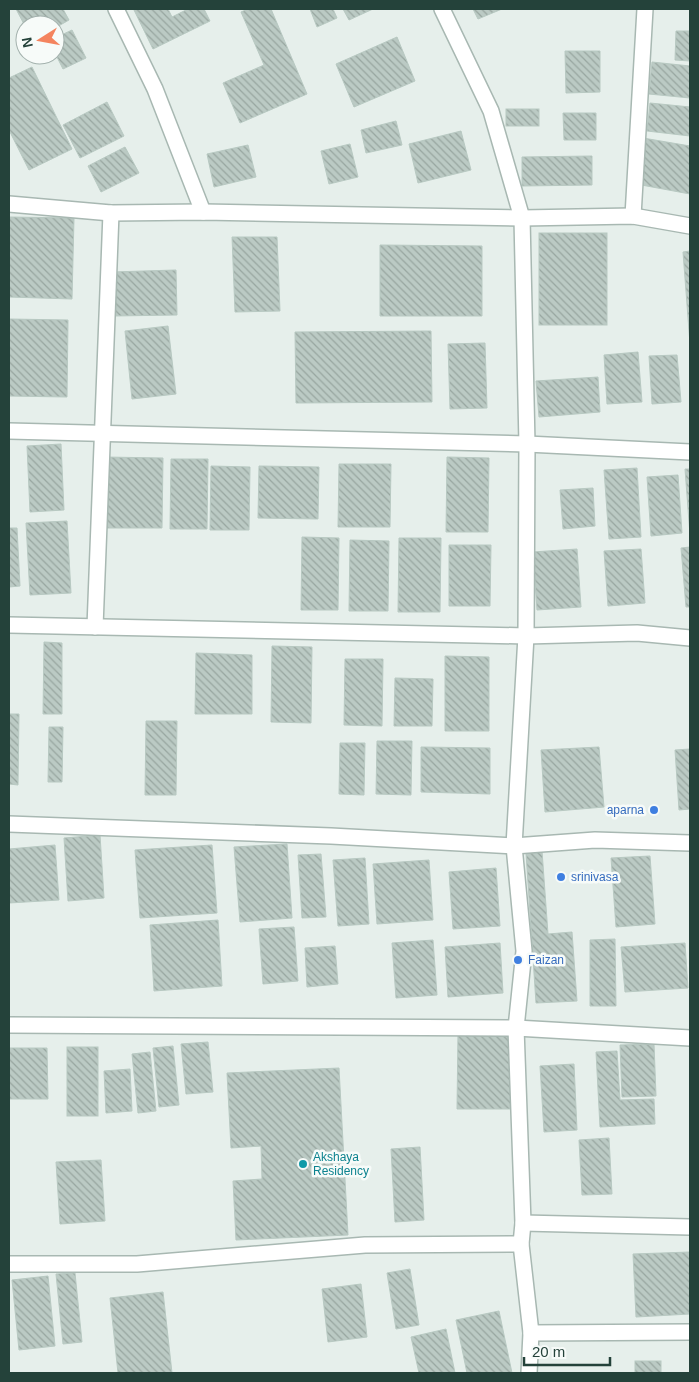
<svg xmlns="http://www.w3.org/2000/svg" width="699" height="1382" viewBox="0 0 699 1382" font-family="Arial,sans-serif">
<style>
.building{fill:url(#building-back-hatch);stroke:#b8c9c2}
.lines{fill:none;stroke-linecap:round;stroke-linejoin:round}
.street-casing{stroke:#a8b8b2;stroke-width:18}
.street{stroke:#fff;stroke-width:15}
.shop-dot{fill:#3f7fe0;stroke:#f7fbf9;stroke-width:2}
.culture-dot{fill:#0f9aa8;stroke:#f7fbf9;stroke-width:2}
.labels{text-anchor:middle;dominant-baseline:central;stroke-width:5;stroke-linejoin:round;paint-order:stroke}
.shop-label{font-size:12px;fill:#366cbe;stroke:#f7fbf9;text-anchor:start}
.culture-label{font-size:12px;fill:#0d838f;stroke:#f7fbf9;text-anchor:start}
</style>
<defs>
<pattern id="building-back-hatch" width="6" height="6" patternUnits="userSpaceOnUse" patternTransform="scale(1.25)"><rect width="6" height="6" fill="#bbcac4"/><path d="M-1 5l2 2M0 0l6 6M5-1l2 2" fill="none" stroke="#98a6a0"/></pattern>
</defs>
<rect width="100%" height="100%" fill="#e6efeb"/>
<g class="building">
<polygon points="16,9 63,9 69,20 55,28 55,25 25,25 25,26"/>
<polygon points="136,9 168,9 172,17 188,9 204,9 210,21 153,49 134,10"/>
<polygon points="248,9 271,9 307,94 240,123 223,83 264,65 241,12"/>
<polygon points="310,9 333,9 337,18 317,27"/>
<polygon points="343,9 373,9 349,20"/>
<polygon points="473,9 502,9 478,19"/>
<polygon points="72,30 86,58 63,69 55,53 55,38"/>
<polygon points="676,31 690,31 690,61 675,60"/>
<polygon points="397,37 415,81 354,107 336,64"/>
<polygon points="565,51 600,51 600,92 566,93"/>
<polygon points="652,62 690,66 690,98 649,94"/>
<polygon points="32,67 72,149 29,170 9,130 9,78"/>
<polygon points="107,102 124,136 80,158 63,125"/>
<polygon points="650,103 690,107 690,136 647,131"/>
<rect x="506" y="109" width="33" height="17"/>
<polygon points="563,113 596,113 596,140 564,140"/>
<polygon points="396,121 402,145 366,153 361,130"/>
<polygon points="461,131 471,170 418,183 409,144"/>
<polygon points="643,138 690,146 690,194 636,184"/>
<polygon points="350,144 358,177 329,184 321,151"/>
<polygon points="248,145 256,177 214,187 207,154"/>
<polygon points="125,147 139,173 101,192 88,166"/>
<polygon points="592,156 592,185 522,186 522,157"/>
<polygon points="9,217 74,218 72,299 9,297"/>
<rect x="539" y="233" width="68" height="92"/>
<polygon points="232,237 277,237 280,311 235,312"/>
<polygon points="380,245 482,246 482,316 380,316"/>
<polygon points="690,251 690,344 683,252"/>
<polygon points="176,270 177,315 113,316 112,272"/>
<polygon points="9,319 68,320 67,397 9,396"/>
<polygon points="168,326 176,394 132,399 125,331"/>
<polygon points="431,331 432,402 296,403 295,332"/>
<polygon points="485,343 487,408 450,409 448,344"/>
<polygon points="638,352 642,402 607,404 604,355"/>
<polygon points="677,355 681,402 652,404 649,356"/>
<polygon points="598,377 600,412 539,417 536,381"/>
<polygon points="61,444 64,510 30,512 27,446"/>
<polygon points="104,457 163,458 162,528 103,528"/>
<polygon points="447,457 489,458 488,532 446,532"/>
<polygon points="171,459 208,459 207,529 170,529"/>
<polygon points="339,464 391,464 390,527 338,527"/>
<polygon points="211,466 250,467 249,530 210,530"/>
<polygon points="259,466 319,467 318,519 258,518"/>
<polygon points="637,468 641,537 609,539 604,470"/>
<polygon points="685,469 690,469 690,535"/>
<polygon points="678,475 682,533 651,536 647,477"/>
<polygon points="593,488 595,526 563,529 560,490"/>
<polygon points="67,521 71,593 30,595 26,523"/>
<polygon points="9,528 17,528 20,586 9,587"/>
<polygon points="302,537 339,538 338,610 301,610"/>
<polygon points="399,538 441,538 440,612 398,612"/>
<polygon points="350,540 389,541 388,611 349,611"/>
<polygon points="449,545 491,545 490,606 449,606"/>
<polygon points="690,547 690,607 686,607 681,548"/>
<polygon points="577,549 581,607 537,610 533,552"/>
<polygon points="641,549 645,603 608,606 604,551"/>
<polygon points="44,642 62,643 62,714 43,714"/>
<polygon points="272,646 312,647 311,723 271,722"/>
<polygon points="196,653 252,655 252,714 195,714"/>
<polygon points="445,656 489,657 489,731 445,731"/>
<polygon points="345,659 383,659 382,726 344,725"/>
<polygon points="395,678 433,679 432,726 394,726"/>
<polygon points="9,714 19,714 18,785 9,784"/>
<polygon points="146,721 177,721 176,795 145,795"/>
<polygon points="49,727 63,727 62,782 48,782"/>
<polygon points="377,741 412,741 411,795 376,794"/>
<polygon points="340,743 365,743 364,795 339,794"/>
<polygon points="421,747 490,748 490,794 421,792"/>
<polygon points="599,747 604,807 545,812 541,750"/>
<polygon points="690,749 690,809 679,810 675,750"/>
<polygon points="100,835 104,898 68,901 64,838"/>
<polygon points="287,844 292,918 240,922 234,847"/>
<polygon points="55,845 59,900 9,903 9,849"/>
<polygon points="212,845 217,913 140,918 135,850"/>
<polygon points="542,851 548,934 572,932 577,1001 536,1003 526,853"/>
<polygon points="321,854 326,917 302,918 298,855"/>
<polygon points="650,856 655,924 616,927 611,858"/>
<polygon points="365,858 369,924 338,926 333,860"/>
<polygon points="429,860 433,920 377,924 373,864"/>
<polygon points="496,868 500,926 453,929 449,872"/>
<polygon points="218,920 222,986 154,991 150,925"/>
<polygon points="294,927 298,981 263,984 259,929"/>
<polygon points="615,939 616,1006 590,1006 590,940"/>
<polygon points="433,940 437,995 396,998 392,943"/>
<polygon points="500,943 503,993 448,997 445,947"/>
<polygon points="685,943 688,988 625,992 621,947"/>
<polygon points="335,946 338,984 307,987 305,948"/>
<polygon points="516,1028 510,1109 457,1109 458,1033"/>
<polygon points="208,1042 213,1092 186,1094 181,1044"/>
<polygon points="654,1044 656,1096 622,1097 620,1045"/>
<polygon points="173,1046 179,1105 159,1107 153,1048"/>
<rect x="67" y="1047" width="31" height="69"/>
<polygon points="9,1048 47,1048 48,1099 9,1099"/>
<polygon points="617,1051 620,1100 654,1099 655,1124 600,1127 596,1052"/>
<polygon points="150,1052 156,1111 138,1113 132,1054"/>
<polygon points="574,1064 577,1130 544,1132 540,1066"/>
<polygon points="339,1068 348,1235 236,1240 233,1181 262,1179 261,1146 231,1148 227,1073"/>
<polygon points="130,1069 132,1111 106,1113 104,1071"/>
<polygon points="609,1138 612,1194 582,1195 579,1140"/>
<polygon points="420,1147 424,1220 395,1222 391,1149"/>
<polygon points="101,1160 105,1221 60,1224 56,1162"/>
<polygon points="690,1252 690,1314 636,1317 633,1254"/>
<polygon points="410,1269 419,1325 396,1329 387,1273"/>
<polygon points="75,1273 82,1342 63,1344 56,1274"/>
<polygon points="48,1276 55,1346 19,1350 12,1280"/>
<polygon points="361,1284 367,1337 328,1342 322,1289"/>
<polygon points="163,1292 172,1373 118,1373 110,1298"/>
<polygon points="499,1311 512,1373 467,1373 456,1320"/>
<polygon points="446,1329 455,1373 419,1373 411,1337"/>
<rect x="635" y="1361" width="26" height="12"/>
</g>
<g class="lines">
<g class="street-casing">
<g id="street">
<polyline points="116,9 155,89 203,212"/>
<polyline points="442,9 491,111 522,218 527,444 526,636 514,846 524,951 516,1028 523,1223 521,1244 531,1333 690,1332"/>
<polyline points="9,204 111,213 203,212 522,218 633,216 690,226"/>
<polyline points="633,216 645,9"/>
<polyline points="9,431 527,444 690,452"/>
<polyline points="9,625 526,636 637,633 690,638"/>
<polyline points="95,627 111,213"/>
<polyline points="9,824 331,836 514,846 595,840 690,843"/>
<polyline points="9,1025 516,1028 690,1038"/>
<polyline points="523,1223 690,1227"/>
<polyline points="9,1264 137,1264 365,1245 521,1244"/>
<polyline points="529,1373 531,1333"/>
</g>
</g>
<use href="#street" class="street"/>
</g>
<g class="shop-dot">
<circle cx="654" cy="810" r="5"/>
<circle cx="561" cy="877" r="5"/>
<circle cx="518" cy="960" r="5"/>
</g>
<circle class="culture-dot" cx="303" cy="1164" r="5"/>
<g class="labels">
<g class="shop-label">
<text x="644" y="810" text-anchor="end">aparna</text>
<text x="571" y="877">srinivasa</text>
<text x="528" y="960">Faizan</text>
</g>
<g class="culture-label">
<text x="313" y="1157">Akshaya<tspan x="313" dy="14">Residency</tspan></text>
</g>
</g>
<rect width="699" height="1382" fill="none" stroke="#24423a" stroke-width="20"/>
<g transform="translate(40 40) rotate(259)"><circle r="24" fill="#f7fbf9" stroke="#a3b1ad"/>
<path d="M0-4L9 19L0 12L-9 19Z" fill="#f4845f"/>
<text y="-8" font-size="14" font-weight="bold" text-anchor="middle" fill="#24423a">N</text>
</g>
<path d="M524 1357v8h86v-8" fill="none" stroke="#24423a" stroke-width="2.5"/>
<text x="532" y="1357" font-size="15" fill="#24423a" stroke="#f7fbf9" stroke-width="4" paint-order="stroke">20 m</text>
</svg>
